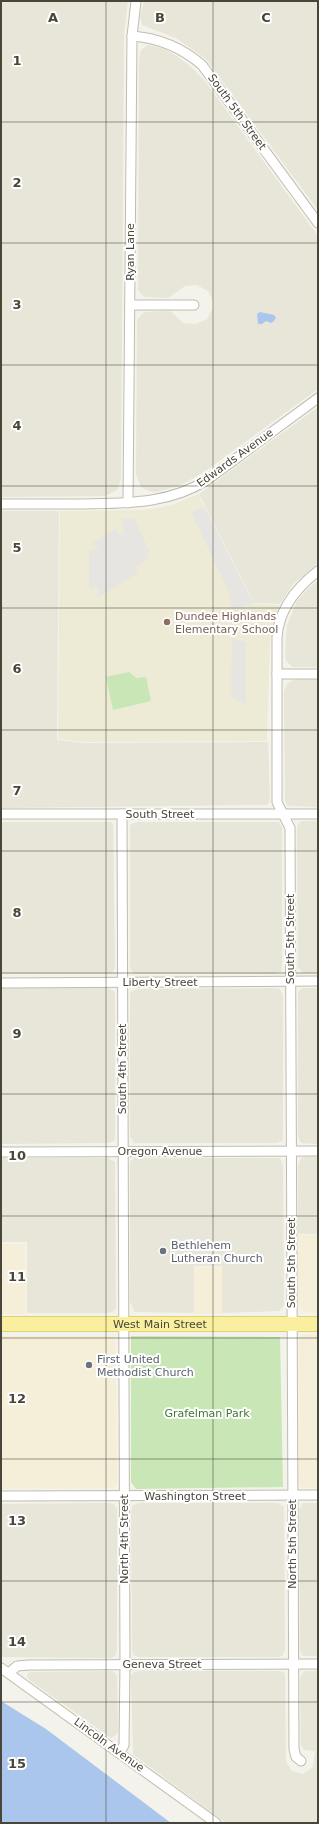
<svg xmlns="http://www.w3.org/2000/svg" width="319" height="1824" viewBox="0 0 319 1824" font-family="'DejaVu Sans',sans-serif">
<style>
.residential{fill:#e8e6d9}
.commercial{fill:#f5eed8}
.education{fill:#edead6}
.green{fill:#c8e6b6}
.parking{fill:#e6e5e2}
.water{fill:#abc6ed}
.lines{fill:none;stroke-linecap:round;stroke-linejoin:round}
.street-casing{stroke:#c0bdae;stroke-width:11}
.primary-casing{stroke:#ded16f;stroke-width:16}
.street{stroke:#fff;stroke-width:9}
.primary{stroke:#f9ef9f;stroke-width:14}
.grid{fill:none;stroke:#484539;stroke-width:1;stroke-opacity:0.55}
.education-dot{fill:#8d6e63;stroke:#fff;stroke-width:1.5}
.worship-dot{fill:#6b7280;stroke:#fff;stroke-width:1.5}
.labels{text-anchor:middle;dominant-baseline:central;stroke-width:4;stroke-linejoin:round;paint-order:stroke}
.street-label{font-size:11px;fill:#484539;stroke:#fff}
.education-label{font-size:11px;fill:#785e54;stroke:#fff;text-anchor:start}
.worship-label{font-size:11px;fill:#5b616d;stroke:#fff;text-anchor:start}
.park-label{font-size:11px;fill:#3d782e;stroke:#fff}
.grid-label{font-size:13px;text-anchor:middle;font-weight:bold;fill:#484539;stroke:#fff;stroke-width:4;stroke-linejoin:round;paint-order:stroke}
</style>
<rect width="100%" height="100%" fill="#f4f3eb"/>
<g class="residential">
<polygon points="1,1 128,1 124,35 121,479 117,490 105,496 1,497"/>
<polygon points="144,1 318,1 318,210 206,59 176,38 142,25 140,16"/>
<polygon points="148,45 162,48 177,56 191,67 205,81 318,236 318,389 204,472 181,485 156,492 149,491 141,487 136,474 137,320 144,312 167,311 172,312 183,323 196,324 207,319 213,308 213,302 209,292 197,285 185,286 168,298 144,297 138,290 139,59 141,50"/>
<polygon points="318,407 318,564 294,583 280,604 254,603 199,494"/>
<polygon points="1,511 59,511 57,740 85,743 268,742 270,800 267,805 1,808"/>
<polygon points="318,580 318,667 293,667 287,662 285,657 287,625 297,601 307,590"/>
<polygon points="295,679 318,679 318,807 290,806 287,805 285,800 284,692 287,684"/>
<polygon points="301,821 318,821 318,973 303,973 298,968 297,826"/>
<polygon points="1,822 111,822 113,825 115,967 113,972 108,974 1,974"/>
<polygon points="137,822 279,822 282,828 282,967 281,972 276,974 137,974 132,972 130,968 130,827 131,824"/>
<polygon points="1,988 108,988 115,992 115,1138 114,1141 108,1143 1,1144"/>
<polygon points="276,988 280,989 283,996 283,1138 282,1141 276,1143 134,1143 130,1136 130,992 138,989"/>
<polygon points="302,988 318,988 318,1144 301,1143 298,1136 298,992"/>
<polygon points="305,1157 318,1157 318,1234 298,1234 298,1165 301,1158"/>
<polygon points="1,1158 108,1158 115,1162 116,1308 114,1311 108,1313 27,1313 27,1242 1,1242"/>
<polygon points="134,1158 280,1158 283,1165 284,1305 280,1311 222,1313 222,1266 194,1266 194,1313 134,1312 130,1301 130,1162"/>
<polygon points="110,1503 115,1505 117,1510 117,1650 115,1656 111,1658 1,1657 1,1504"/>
<polygon points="139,1503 278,1503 284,1507 285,1650 283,1655 279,1657 139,1657 133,1655 132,1650 131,1510 133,1505"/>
<polygon points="303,1503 318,1503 318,1656 303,1656 300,1650 299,1510"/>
<polygon points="112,1671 116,1674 117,1678 118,1731 116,1735 111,1738 28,1679 27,1676 28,1673 32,1672"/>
<polygon points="141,1671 280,1671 285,1673 286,1762 292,1771 303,1774 313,1767 315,1751 304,1750 301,1745 300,1678 304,1671 318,1671 318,1823 226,1823 135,1756 133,1754 131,1676 134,1672"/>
</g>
<g class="commercial">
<polygon points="298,1235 318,1235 318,1313 303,1312 298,1305"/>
<polygon points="1,1244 25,1244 26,1314 1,1314"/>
<polygon points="194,1267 222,1267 222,1313 194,1314"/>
<polygon points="303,1335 318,1335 318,1488 303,1488 300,1486 299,1481 299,1341"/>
<polygon points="1,1336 109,1336 115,1339 116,1348 117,1483 113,1488 1,1489"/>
</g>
<polygon class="education" points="198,494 254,604 279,605 270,639 267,741 85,742 58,739 60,511 144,510 172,505"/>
<g class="green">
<polygon points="129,672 136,678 146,677 151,701 113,710 106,677"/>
<polygon points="131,1336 280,1337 283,1487 136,1489 131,1482"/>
</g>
<g class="parking">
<polygon points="205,507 253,603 232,610 230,594 191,512"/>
<polygon points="134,518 149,551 147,559 135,568 138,573 97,598 95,594 98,594 98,588 89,589 89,550 99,551 93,543 115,529 121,535 124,534 122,519"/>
<polygon points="232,638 246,643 246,704 231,697"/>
</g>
<g class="water">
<polygon points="260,312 274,315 276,318 274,321 271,323 266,321 262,324 258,324 257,314"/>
<polygon points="1,1701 46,1729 171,1823 1,1823"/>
</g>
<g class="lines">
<g class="street-casing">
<g id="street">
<path d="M 132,36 C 159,38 181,47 202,65 L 318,223"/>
<polyline points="130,305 194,305"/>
<polyline points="128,503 132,36 136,1"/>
<path d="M 1,504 C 28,504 56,504 83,504 C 127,503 169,504 207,480 L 318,398"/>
<polyline points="277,674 318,674"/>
<polyline points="1,814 318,814"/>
<polyline points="1,983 318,981"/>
<polyline points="1,1152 318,1151"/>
<polyline points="1,1496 318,1495"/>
<polyline points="1,1668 216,1823"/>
<polyline points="9,1673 17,1666 29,1665 318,1664"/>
<polyline points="120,1752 124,1745 125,1665 122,814"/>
<path d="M 301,1761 L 296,1757 L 294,1749 L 290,828 L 277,802 L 277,637 C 279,609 296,588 318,571"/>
</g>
</g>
<g class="primary-casing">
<g id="primary">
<path id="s1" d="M 1,1324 L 318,1324"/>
</g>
</g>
<use href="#street" class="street"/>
<use href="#primary" class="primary"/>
</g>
<path class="grid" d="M 106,1 L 106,1823M 213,1 L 213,1823M 1,122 L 318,122M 1,243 L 318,243M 1,365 L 318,365M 1,486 L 318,486M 1,608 L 318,608M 1,730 L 318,730M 1,851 L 318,851M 1,973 L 318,973M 1,1094 L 318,1094M 1,1216 L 318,1216M 1,1338 L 318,1338M 1,1459 L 318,1459M 1,1581 L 318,1581M 1,1702 L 318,1702"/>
<circle class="education-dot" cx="167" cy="622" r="4"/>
<g class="worship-dot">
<circle cx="163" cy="1251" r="4"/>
<circle cx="89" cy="1365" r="4"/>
</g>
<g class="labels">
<g class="street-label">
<text transform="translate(237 112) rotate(54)">South 5th Street</text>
<text transform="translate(130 252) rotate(-90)">Ryan Lane</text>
<text transform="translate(235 458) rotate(-36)">Edwards Avenue</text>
<text x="160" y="814">South Street</text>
<text transform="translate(290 939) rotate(-90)">South 5th Street</text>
<text x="160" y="982">Liberty Street</text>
<text transform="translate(122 1069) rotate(-90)">South 4th Street</text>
<text x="160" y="1151">Oregon Avenue</text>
<text transform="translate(291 1263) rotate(-90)">South 5th Street</text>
<text stroke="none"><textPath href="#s1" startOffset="159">West Main Street</textPath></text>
<text x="195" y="1496">Washington Street</text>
<text transform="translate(124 1539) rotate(-90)">North 4th Street</text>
<text transform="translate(292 1544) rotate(-90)">North 5th Street</text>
<text x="162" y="1664">Geneva Street</text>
<text transform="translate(109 1745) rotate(36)">Lincoln Avenue</text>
</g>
<g class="education-label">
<text x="175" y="616">Dundee Highlands<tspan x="175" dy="13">Elementary School</tspan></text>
</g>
<g class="worship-label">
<text x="171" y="1245">Bethlehem<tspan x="171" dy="13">Lutheran Church</tspan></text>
<text x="97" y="1359">First United<tspan x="97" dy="13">Methodist Church</tspan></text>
</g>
<g class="park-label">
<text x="207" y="1413">Grafelman Park</text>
</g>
</g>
<g class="grid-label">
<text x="53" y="22">A</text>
<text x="160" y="22">B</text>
<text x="266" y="22">C</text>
<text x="17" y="65">1</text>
<text x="17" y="187">2</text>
<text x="17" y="309">3</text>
<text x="17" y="430">4</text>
<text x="17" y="552">5</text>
<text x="17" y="673">6</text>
<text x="17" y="795">7</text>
<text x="17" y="917">8</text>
<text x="17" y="1038">9</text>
<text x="17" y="1160">10</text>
<text x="17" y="1281">11</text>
<text x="17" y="1403">12</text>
<text x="17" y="1525">13</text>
<text x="17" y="1646">14</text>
<text x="17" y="1768">15</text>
</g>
<rect width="319" height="1824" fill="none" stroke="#484539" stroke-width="4"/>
</svg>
